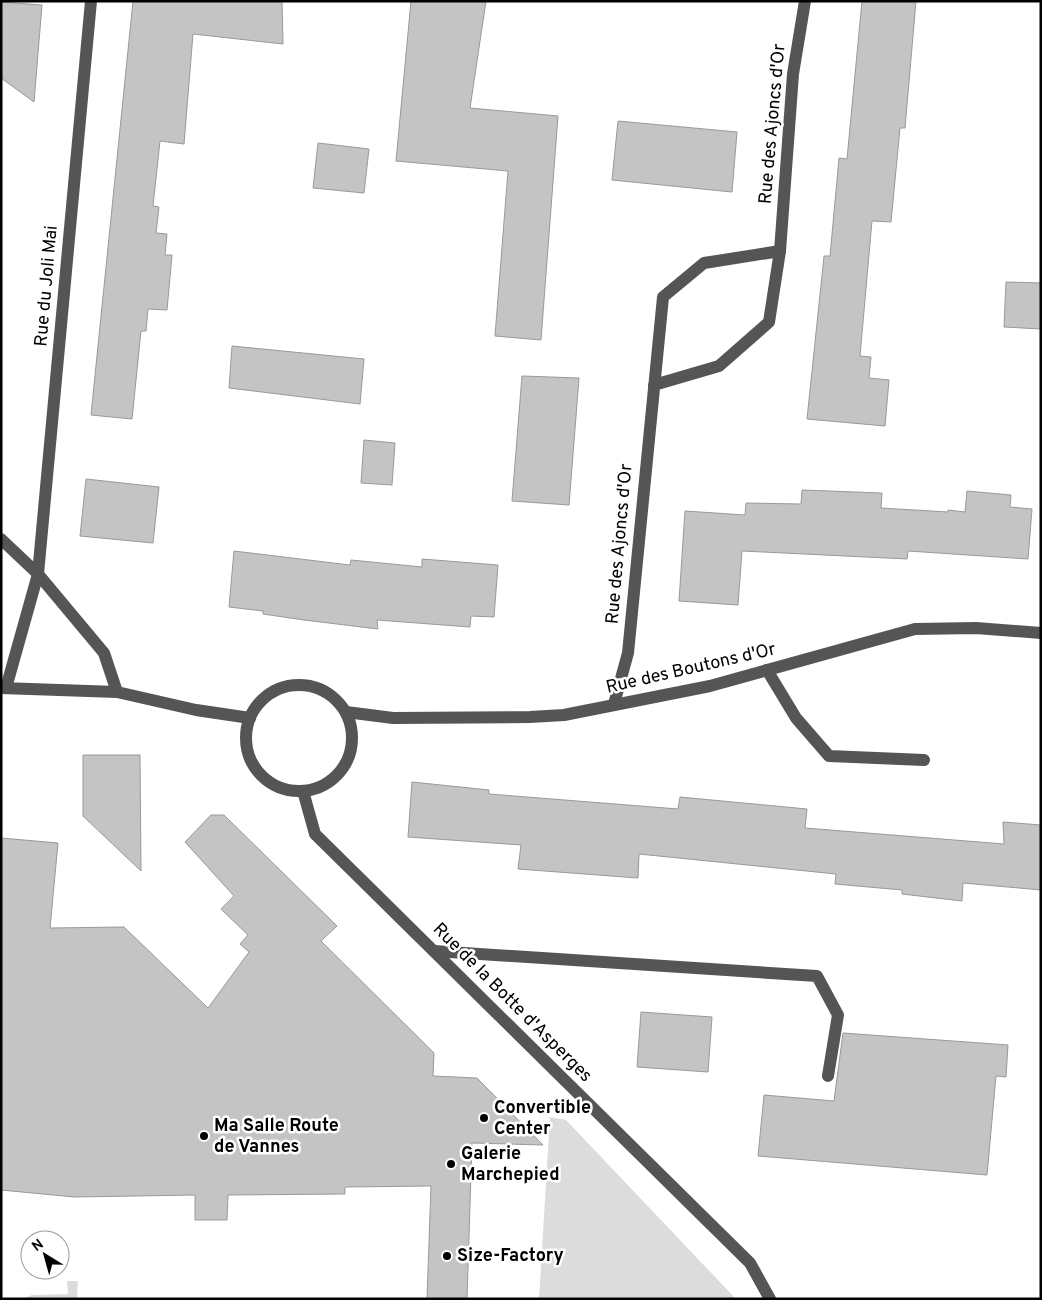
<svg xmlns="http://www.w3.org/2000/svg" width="1042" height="1300" viewBox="0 0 1042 1300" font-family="Overpass,sans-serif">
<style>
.green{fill:#dcdcdc}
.building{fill:#c4c4c4;stroke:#999}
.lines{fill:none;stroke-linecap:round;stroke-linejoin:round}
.minor{stroke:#555;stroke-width:12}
.poi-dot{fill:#000;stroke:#fff;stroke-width:2}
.labels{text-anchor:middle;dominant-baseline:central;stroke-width:5;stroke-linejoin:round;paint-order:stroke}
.street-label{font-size:18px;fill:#000;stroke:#fff}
.poi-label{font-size:18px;font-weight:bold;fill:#000;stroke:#fff;text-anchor:start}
</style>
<rect width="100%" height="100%" fill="#fff"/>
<g class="green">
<polygon points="550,1117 566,1120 736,1299 539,1299"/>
<polygon points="67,1281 78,1281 77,1299 23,1299 32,1295 68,1294"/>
</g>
<g class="building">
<polygon points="133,1 282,1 283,44 193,34 184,144 160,141 153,206 159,207 156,233 167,234 165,255 172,255 167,310 148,309 146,331 141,331 132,419 91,415"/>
<polygon points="411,1 486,1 470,108 558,116 541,340 495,336 508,171 396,161"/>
<polygon points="862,1 916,1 905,128 900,128 891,222 872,221 860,356 871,357 869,378 889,380 885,426 807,419 824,256 830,256 839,158 847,159"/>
<polygon points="1,2 42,5 34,102 1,78"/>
<polygon points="618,121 737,132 732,192 612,180"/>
<polygon points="318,143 369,149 364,193 313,188"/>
<polygon points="1006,282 1041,283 1041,329 1004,327"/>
<polygon points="232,346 364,359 360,404 229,388"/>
<polygon points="522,376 579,378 569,505 512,501"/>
<polygon points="364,440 395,443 392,485 361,483"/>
<polygon points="86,479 159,487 153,543 80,536"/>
<polygon points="802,490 882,493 881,508 948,512 948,510 965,512 967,491 1011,495 1010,507 1032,509 1028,559 908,551 907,559 742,551 738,605 679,601 685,511 745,515 746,503 801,504"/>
<polygon points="234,551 350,565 351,560 422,567 422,559 498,565 494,617 471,616 470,627 377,620 378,629 304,620 263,614 263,611 229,607"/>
<polygon points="83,755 140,755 141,871 83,816"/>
<polygon points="412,782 489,790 489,794 678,809 680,797 807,809 805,828 1004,844 1003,822 1041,825 1041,890 963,883 962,901 902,894 902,890 835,884 836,874 639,854 638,878 518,869 521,845 408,837"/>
<polygon points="211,815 224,815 337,926 321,941 434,1053 433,1076 477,1078 543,1145 472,1143 467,1299 427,1299 431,1186 345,1187 345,1194 228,1195 227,1220 195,1220 195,1195 74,1197 1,1190 1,838 58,843 50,928 124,927 208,1008 249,952 240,944 248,935 221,909 234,896 185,842"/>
<polygon points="641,1012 712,1017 708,1072 637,1067"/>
<polygon points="843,1033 1008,1045 1006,1077 996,1076 987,1175 758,1156 764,1095 834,1101"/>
</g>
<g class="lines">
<g class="minor">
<polyline points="780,251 793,74 805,1"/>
<polyline points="1,539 38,574 104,653 117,692"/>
<polyline points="767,670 796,718 829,756 924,760"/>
<circle cx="299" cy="738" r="53"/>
<polyline points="1,688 117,692 196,710 250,718"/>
<polyline points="6,688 38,574 91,1"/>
<polyline points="614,704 628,653 663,297 704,263 780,251 769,322 719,366 654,385"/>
<polyline points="346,712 393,718 530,717 564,715 710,686 915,629 976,628 1041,633"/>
<polyline points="303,791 315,834 750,1263 770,1299"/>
<polyline points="434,951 817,976 838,1015 828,1076"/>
</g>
</g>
<g class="poi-dot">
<circle cx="484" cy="1118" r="5"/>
<circle cx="204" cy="1136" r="5"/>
<circle cx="451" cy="1164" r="5"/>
<circle cx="447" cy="1256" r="5"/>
</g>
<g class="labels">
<g class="street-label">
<text transform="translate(773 124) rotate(-85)">Rue des Ajoncs d'Or</text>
<text transform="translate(47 286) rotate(-85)">Rue du Joli Mai</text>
<text transform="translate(620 544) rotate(-85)">Rue des Ajoncs d'Or</text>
<text transform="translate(691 669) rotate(-13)">Rue des Boutons d'Or</text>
<text transform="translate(512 1003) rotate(45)">Rue de la Botte d'Asperges</text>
</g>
<g class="poi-label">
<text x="494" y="1108">Convertible<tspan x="494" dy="21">Center</tspan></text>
<text x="214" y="1126">Ma Salle Route<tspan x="214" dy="21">de Vannes</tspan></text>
<text x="461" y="1154">Galerie<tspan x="461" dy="21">Marchepied</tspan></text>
<text x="457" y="1256">Size-Factory</text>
</g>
</g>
<rect width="1042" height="1300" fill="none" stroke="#000000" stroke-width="5"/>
<g transform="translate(45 1255) rotate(323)"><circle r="24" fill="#ffffff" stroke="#999999"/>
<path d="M0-4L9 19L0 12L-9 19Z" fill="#000000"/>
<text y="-8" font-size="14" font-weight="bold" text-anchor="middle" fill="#000000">N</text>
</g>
</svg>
